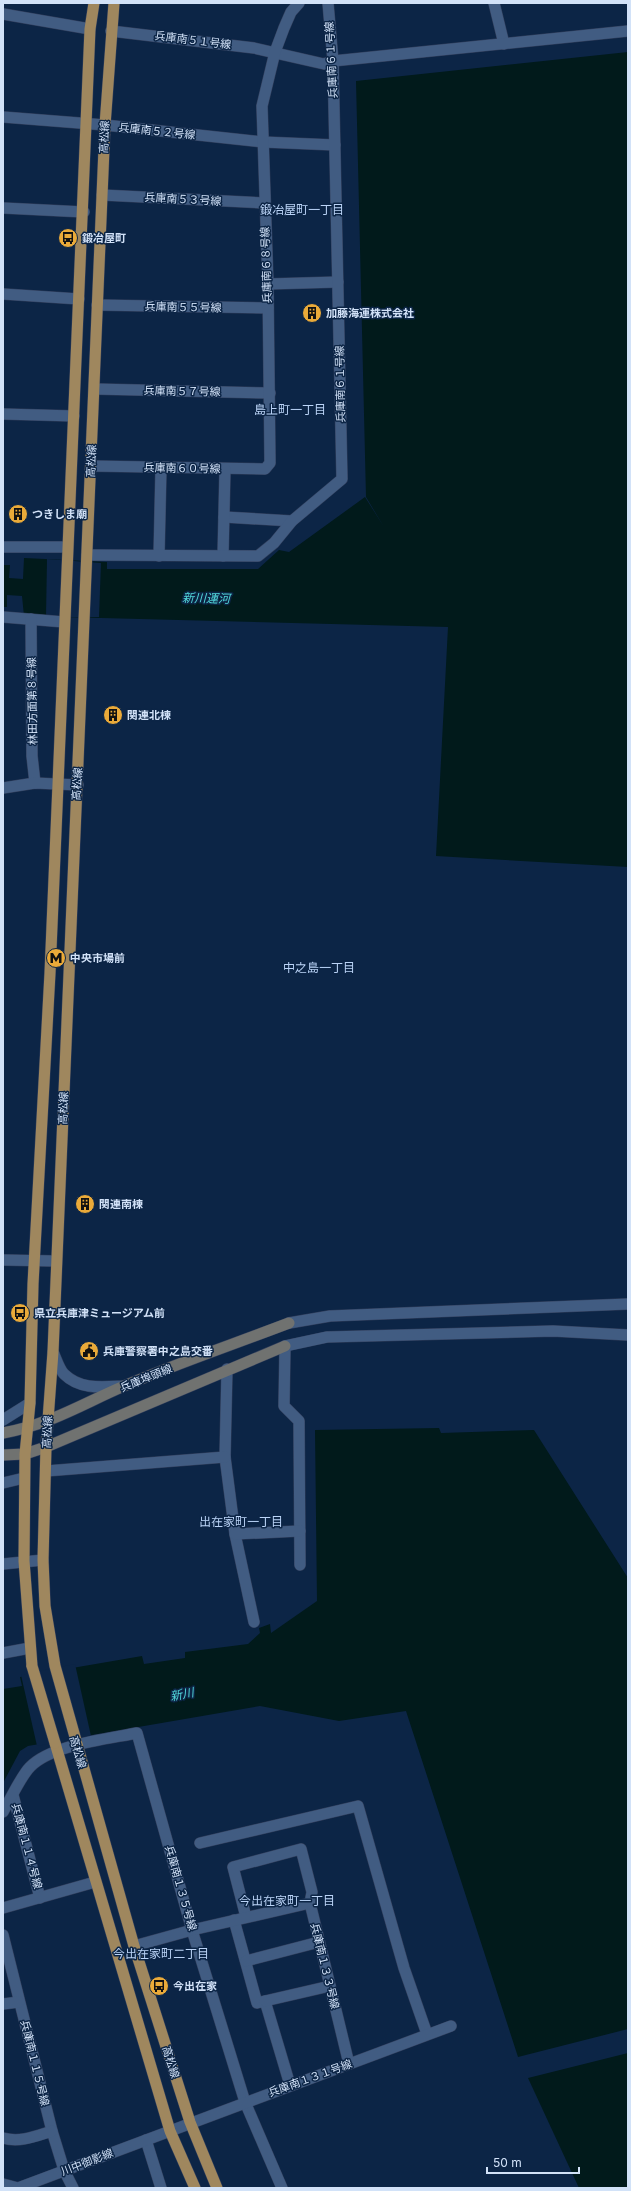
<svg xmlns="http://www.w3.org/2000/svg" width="631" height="2191" viewBox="0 0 631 2191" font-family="Inter,'Noto Sans JP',sans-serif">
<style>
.water{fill:#011a1b}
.pier{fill:#0c2546}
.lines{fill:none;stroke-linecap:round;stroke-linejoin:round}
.minor-casing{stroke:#323f5c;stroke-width:12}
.tertiary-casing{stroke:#323f5c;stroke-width:12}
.secondary-casing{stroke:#323f5c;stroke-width:12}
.primary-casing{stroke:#323f5c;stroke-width:12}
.minor{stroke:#415c82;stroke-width:11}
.tertiary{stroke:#415c82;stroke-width:11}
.secondary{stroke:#707270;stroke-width:11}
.primary{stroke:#9f875e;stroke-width:11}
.primary-bridge-casing{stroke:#323f5c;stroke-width:12;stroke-linecap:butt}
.primary-bridge{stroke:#9f875e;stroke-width:11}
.labels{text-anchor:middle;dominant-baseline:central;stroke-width:3;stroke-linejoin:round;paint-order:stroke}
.street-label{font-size:11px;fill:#d2e2f8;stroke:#0c2546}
.poi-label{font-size:11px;font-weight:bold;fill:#d2e2f8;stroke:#0c2546;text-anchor:start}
.neighbourhood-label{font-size:12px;fill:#bbd4f7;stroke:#0c2546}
.water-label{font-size:12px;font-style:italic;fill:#52d8db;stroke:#0c2546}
</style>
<rect width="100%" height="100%" fill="#0c2546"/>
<g class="water">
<polygon points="628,52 628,867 436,856 448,627 24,616 22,596 7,595 7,607 3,607 3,565 10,565 9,578 23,579 24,558 107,562 107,569 258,569 279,550 289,552 365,497 384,527 366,497 356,81"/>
<polygon points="439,1428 441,1433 534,1430 628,1578 628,2029 518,2057 406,1711 339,1721 260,1706 28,1746 20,1751 3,1783 3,1689 22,1686 20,1677 142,1656 144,1664 185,1658 185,1652 248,1644 260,1633 259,1628 270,1624 271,1633 317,1601 315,1430"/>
<polygon points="628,2053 628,2188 579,2188 528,2078"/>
</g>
<g class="pier">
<polygon points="47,559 101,563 99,617 46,617"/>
<polygon points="75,1664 91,1736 37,1746 21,1675"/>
</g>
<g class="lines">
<g class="minor-casing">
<g id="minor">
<polyline points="3,14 90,29"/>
<polyline points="111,31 254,48 324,64 333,61"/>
<polyline points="105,125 263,142 335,145"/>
<polyline points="102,195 264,203"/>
<polyline points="3,208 84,212"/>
<polyline points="268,284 338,282"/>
<polyline points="3,294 79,299"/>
<polyline points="97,305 268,308"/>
<polyline points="95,389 270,393"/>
<polyline points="3,414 74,416"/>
<polyline points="91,466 265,469 270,463 268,284 262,106 275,52 284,28 291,12 299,3"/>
<polyline points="224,517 292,521"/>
<polyline points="3,547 67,547"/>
<polyline points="159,556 161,468"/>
<polyline points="223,556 225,469"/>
<polyline points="3,617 64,622"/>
<polyline points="31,619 32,756 35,783"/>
<polyline points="285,1346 284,1406 299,1421 300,1565"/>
<path d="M 53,1352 C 56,1358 59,1369 64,1374 C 80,1390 102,1387 123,1386"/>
<polyline points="227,1369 225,1457 235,1534 254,1622"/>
<polyline points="3,1420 30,1403"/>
<polyline points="46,1471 225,1457"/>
<polyline points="3,1483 24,1478"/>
<polyline points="235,1534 300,1531"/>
<polyline points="3,1564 43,1560"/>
<polyline points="3,1653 30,1648"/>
<polyline points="13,1795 40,1898"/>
<path d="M 3,1812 C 10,1800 21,1776 30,1767 C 51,1745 107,1739 137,1733 L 192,1930 L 245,2102 L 282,2188"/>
<polyline points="200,1843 358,1806 404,1968 427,2034"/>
<polyline points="3,1908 95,1882"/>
<polyline points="246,1917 233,1867 301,1849 312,1892 310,1903"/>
<polyline points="234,1920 257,2003 265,2001 290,2085"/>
<polyline points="3,1935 52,2131 64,2170 73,2188"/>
<polyline points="134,1946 192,1930 310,1903 349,2064"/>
<polyline points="246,1961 319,1942"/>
<polyline points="265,2001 330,1986"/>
<polyline points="3,2004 19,2002"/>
<path d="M 3,2138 C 20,2143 36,2136 52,2131"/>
<polyline points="146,2140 161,2188"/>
</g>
</g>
<g class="tertiary-casing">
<g id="tertiary">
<polyline points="494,3 504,44"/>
<polyline points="333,61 628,31"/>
<polyline points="3,117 105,125"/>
<polyline points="87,555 258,556 274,543 292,521 342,479 333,61 328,3"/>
<polyline points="3,788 35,783 78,785"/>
<polyline points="3,1260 56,1261"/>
<polyline points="289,1323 330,1316 628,1304"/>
<polyline points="285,1346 327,1337 553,1331 628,1335"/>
<polyline points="3,2184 18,2188 451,2026"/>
</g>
</g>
<g class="secondary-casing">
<g id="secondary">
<path d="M 3,1433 C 49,1425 82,1404 124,1386 C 178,1363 234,1344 289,1323"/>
<polyline points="3,1455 25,1454 46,1447 285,1346"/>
</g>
</g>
<g class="primary-casing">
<g id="primary">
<polyline points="114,3 105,125 53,1352 46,1447 43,1560 45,1606 55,1666 134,1946 190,2122 217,2188"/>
<polyline points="32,1666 24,1561 25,1454 30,1403 33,1284 50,973 90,29 94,3"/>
<polyline points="55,1743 170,2131 195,2188"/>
</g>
</g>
<use href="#minor" class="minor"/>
<use href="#tertiary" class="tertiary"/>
<use href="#secondary" class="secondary"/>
<use href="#primary" class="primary"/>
<g class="primary-bridge-casing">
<polyline id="primary-bridge" points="32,1666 55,1743"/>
</g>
<use href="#primary-bridge" class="primary-bridge"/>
</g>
<defs>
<g id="bus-disc" transform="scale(1)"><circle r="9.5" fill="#eaaa39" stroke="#0c2546"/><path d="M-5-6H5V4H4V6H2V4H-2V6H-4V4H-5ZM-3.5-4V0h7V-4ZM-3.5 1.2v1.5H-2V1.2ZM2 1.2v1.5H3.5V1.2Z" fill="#111"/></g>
<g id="building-disc" transform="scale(1)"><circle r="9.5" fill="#eaaa39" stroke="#0c2546"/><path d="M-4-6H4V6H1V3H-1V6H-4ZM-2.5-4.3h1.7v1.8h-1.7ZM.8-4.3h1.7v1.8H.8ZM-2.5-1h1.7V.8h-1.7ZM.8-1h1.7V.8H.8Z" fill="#111"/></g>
<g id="metro-disc" transform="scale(1)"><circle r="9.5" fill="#eaaa39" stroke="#0c2546"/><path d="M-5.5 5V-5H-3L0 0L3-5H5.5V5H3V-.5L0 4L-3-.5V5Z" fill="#111"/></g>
<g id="civic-disc" transform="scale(1)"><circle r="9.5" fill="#eaaa39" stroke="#0c2546"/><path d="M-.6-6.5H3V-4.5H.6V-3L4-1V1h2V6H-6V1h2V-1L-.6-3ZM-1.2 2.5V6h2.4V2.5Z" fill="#111"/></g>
</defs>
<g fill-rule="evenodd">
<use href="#bus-disc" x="68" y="238"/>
<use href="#building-disc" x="312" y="313"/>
<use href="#building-disc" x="18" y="514"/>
<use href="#building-disc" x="113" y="715"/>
<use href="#metro-disc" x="56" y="958"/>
<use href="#building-disc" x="85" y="1204"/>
<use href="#bus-disc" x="20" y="1313"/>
<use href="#civic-disc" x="89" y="1351"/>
<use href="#bus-disc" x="159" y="1986"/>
</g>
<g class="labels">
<g class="street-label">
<text transform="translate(193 40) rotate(7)">兵庫南５１号線</text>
<text transform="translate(331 60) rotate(-93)">兵庫南６１号線</text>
<text transform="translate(157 131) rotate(6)">兵庫南５２号線</text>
<text transform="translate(104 137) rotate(-87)">高松線</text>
<text transform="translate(183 199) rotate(3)">兵庫南５３号線</text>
<text transform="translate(266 265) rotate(-92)">兵庫南６８号線</text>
<text transform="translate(183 307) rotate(1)">兵庫南５５号線</text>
<text transform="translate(340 384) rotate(-91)">兵庫南６１号線</text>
<text transform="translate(182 391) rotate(1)">兵庫南５７号線</text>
<text transform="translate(91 461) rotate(-87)">高松線</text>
<text transform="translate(182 468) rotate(1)">兵庫南６０号線</text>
<text transform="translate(32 701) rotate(-91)">林田方面第８号線</text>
<text transform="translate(77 784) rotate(-86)">高松線</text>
<text transform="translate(63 1108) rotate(-88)">高松線</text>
<text transform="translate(146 1378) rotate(-22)">兵庫埠頭線</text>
<text transform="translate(47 1432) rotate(-87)">高松線</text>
<text transform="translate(78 1752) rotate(74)">高松線</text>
<text transform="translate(27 1846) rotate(75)">兵庫南１１４号線</text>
<text transform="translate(181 1888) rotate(74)">兵庫南１３５号線</text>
<text transform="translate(325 1966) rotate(76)">兵庫南１３３号線</text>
<text transform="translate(171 2062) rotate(73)">高松線</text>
<text transform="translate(35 2063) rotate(76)">兵庫南１１５号線</text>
<text transform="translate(310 2078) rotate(-20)">兵庫南１３１号線</text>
<text transform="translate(87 2162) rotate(-21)">川中御影線</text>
</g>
<g class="poi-label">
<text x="82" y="238">鍛冶屋町</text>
<text x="326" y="313">加藤海運株式会社</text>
<text x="32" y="514">つきしま廟</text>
<text x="127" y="715">関連北棟</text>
<text x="70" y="958">中央市場前</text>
<text x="99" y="1204">関連南棟</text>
<text x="34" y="1313">県立兵庫津ミュージアム前</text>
<text x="103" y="1351">兵庫警察署中之島交番</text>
<text x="173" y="1986">今出在家</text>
</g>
<g class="neighbourhood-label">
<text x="302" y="209">鍛冶屋町一丁目</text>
<text x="290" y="409">島上町一丁目</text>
<text x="319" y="967">中之島一丁目</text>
<text x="241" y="1521">出在家町一丁目</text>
<text x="287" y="1900">今出在家町一丁目</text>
<text x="161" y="1953">今出在家町二丁目</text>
</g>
<g class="water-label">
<text transform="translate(206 598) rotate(1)">新川運河</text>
<text transform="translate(182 1694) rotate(-11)">新川</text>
</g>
</g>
<rect width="631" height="2191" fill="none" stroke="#d2e2f8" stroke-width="8"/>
<path d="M487 2167v6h92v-6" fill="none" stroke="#d2e2f8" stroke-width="2"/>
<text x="493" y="2167" font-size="12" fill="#d2e2f8" stroke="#0c2546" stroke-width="3" paint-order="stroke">50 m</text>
</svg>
